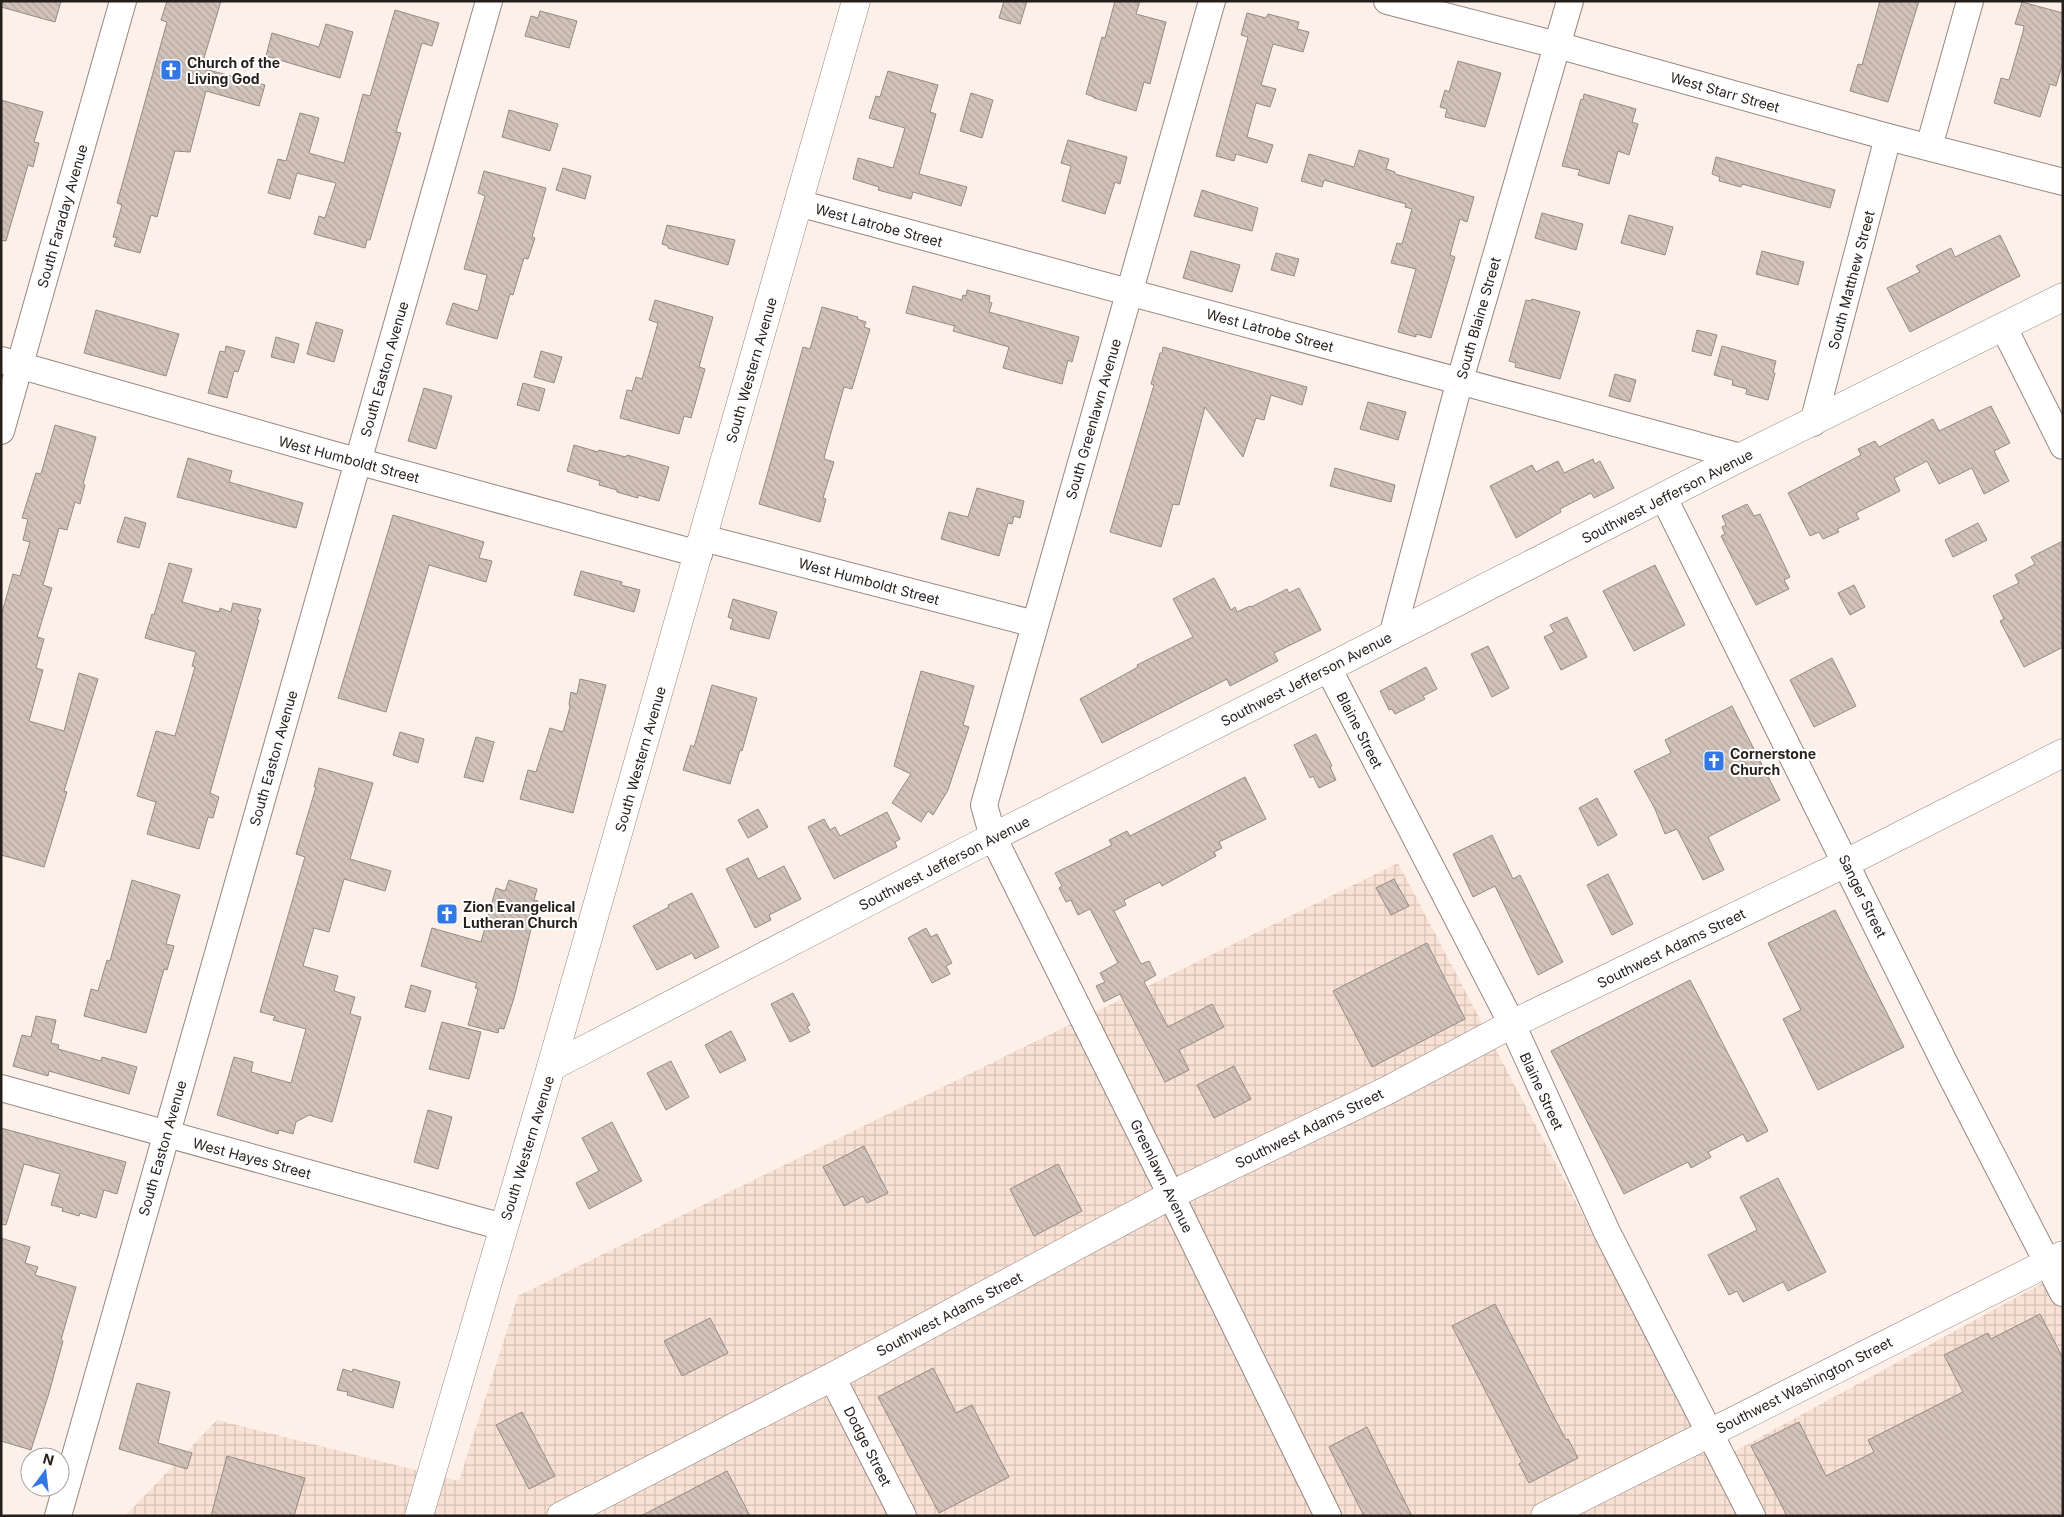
<svg xmlns="http://www.w3.org/2000/svg" width="2064" height="1517" viewBox="0 0 2064 1517" font-family="Inter,sans-serif">
<style>
.industrial{fill:url(#industrial-grid)}
.building{fill:url(#building-back-hatch);stroke:#998a83}
.lines{fill:none;stroke-linecap:round;stroke-linejoin:round}
.minor-casing{stroke:#968780;stroke-width:28}
.secondary-casing{stroke:#968780;stroke-width:29}
.primary-casing{stroke:#968780;stroke-width:29}
.minor{stroke:#fff;stroke-width:26}
.secondary{stroke:#fff;stroke-width:28}
.primary{stroke:#fff;stroke-width:28}
.labels{text-anchor:middle;dominant-baseline:central;stroke-width:4;stroke-linejoin:round;paint-order:stroke}
.poi-label{font-size:14px;font-weight:bold;fill:#251f1c;stroke:#fff;text-anchor:start}
.street-label{font-size:14px;fill:#251f1c;stroke:#fff}
</style>
<defs>
<pattern id="industrial-grid" width="8" height="8" patternUnits="userSpaceOnUse" patternTransform="scale(1.25)"><rect width="8" height="8" fill="#f9e1d5"/><path d="M0 4h8M4 0v8" fill="none" stroke="#d5c1b6"/></pattern>
<pattern id="building-back-hatch" width="6" height="6" patternUnits="userSpaceOnUse" patternTransform="scale(1.25)"><rect width="6" height="6" fill="#d1c2ba"/><path d="M-1 5l2 2M0 0l6 6M5-1l2 2" fill="none" stroke="#b3a69f"/></pattern>
</defs>
<rect width="100%" height="100%" fill="#fdf0e9"/>
<polygon class="industrial" points="1398,863 1713,1463 2063,1272 2063,1516 125,1516 217,1420 459,1481 518,1296"/>
<g class="building">
<polygon points="1,1 61,1 55,22 1,7"/>
<polygon points="167,1 221,1 201,68 265,85 259,106 206,91 190,152 175,151 157,217 151,215 140,253 114,246 117,238 113,237 122,205 117,203 167,22 161,20"/>
<polygon points="1004,1 1027,1 1020,24 999,18"/>
<polygon points="1115,1 1140,1 1136,14 1166,22 1150,84 1144,82 1136,111 1094,98 1094,97 1086,94 1102,37 1105,38"/>
<polygon points="1880,1 1919,1 1888,102 1850,91 1858,64 1862,65"/>
<polygon points="2022,2 2063,13 2063,62 2056,86 2050,84 2040,117 1994,103 2001,78 2009,80 2023,32 2024,26 2015,24"/>
<polygon points="395,10 439,23 432,46 422,43 396,132 401,133 370,240 367,240 365,248 314,234 319,216 325,218 336,183 297,173 290,199 268,193 278,159 286,161 300,113 319,118 309,153 344,163 363,94 370,96"/>
<polygon points="540,11 577,21 569,48 525,36 531,16 538,18"/>
<polygon points="1247,13 1266,18 1268,14 1299,22 1297,29 1309,32 1303,52 1273,44 1261,85 1276,89 1270,107 1256,103 1247,137 1273,145 1267,163 1236,154 1234,161 1216,156 1248,37 1241,35"/>
<polygon points="326,24 353,32 340,78 266,56 272,33 319,47"/>
<polygon points="1458,61 1501,73 1485,127 1445,117 1447,109 1440,107 1445,90 1449,92"/>
<polygon points="888,71 938,85 930,112 936,114 919,174 967,187 961,206 913,192 911,199 878,190 879,187 853,179 858,158 893,168 905,128 869,118 876,96 880,97"/>
<polygon points="971,93 993,100 982,138 960,131"/>
<polygon points="1584,94 1636,109 1632,122 1638,124 1629,155 1618,151 1609,184 1578,175 1580,170 1562,166 1581,99 1583,100"/>
<polygon points="1,100 43,112 34,142 39,143 33,167 28,165 6,241 1,240"/>
<polygon points="509,110 558,124 550,151 502,137"/>
<polygon points="1068,140 1127,157 1120,184 1115,182 1105,214 1062,201 1071,166 1061,163"/>
<polygon points="1359,150 1389,159 1386,169 1395,172 1395,174 1474,197 1467,222 1460,219 1450,255 1455,257 1431,338 1416,334 1416,337 1398,332 1416,269 1391,263 1397,243 1402,244 1412,209 1405,207 1406,204 1324,180 1322,187 1301,181 1309,154 1354,167"/>
<polygon points="1716,157 1835,190 1830,208 1742,184 1741,187 1719,181 1720,177 1712,174"/>
<polygon points="563,168 591,176 585,199 556,190"/>
<polygon points="484,171 546,188 532,237 535,238 528,259 524,258 513,295 510,294 497,339 446,324 453,303 478,311 487,275 464,269 485,196 478,193"/>
<polygon points="1202,190 1258,208 1252,231 1194,216"/>
<polygon points="1542,213 1583,224 1576,250 1535,238"/>
<polygon points="1629,215 1673,227 1665,255 1621,243"/>
<polygon points="667,225 735,240 728,265 668,248 668,246 662,244"/>
<polygon points="2000,235 2020,276 1910,332 1887,288 1920,272 1916,266 1951,248 1955,257"/>
<polygon points="1191,251 1240,265 1232,292 1183,278"/>
<polygon points="1762,251 1804,262 1798,285 1756,274"/>
<polygon points="1276,253 1299,259 1294,276 1271,270"/>
<polygon points="913,286 962,300 963,295 966,296 967,290 990,296 989,302 992,303 989,312 1079,337 1072,362 1068,360 1062,384 1003,368 1009,347 953,331 955,326 906,313"/>
<polygon points="1532,299 1580,312 1560,379 1515,367 1516,363 1509,361 1526,300 1531,301"/>
<polygon points="655,300 713,317 699,367 705,369 691,418 684,416 679,434 620,418 627,390 632,391 636,377 642,379 658,323 649,320"/>
<polygon points="822,307 858,317 857,319 866,322 864,327 870,329 852,389 844,387 825,454 824,459 834,462 823,498 826,499 820,522 759,504 803,347 810,349"/>
<polygon points="96,310 179,334 166,376 84,353"/>
<polygon points="316,322 343,330 334,362 307,354"/>
<polygon points="1697,330 1717,335 1711,356 1692,351"/>
<polygon points="276,337 299,344 294,363 271,357"/>
<polygon points="226,346 245,351 238,372 234,371 227,398 208,393 220,351 225,352"/>
<polygon points="1722,346 1776,361 1773,373 1775,373 1768,400 1746,394 1747,389 1732,385 1733,380 1714,375"/>
<polygon points="1163,347 1307,387 1302,405 1271,395 1264,420 1256,418 1243,457 1205,407 1179,505 1173,504 1161,547 1110,532 1154,385 1151,384 1160,353 1162,353"/>
<polygon points="541,351 562,357 554,383 534,377"/>
<polygon points="1615,374 1636,380 1630,402 1609,396"/>
<polygon points="523,383 545,389 539,411 517,405"/>
<polygon points="424,388 452,396 436,449 408,441"/>
<polygon points="1368,402 1406,412 1398,440 1360,429"/>
<polygon points="1991,406 2010,443 1994,451 2009,481 1984,494 1972,468 1939,484 1927,461 1894,478 1900,491 1856,513 1859,519 1837,529 1839,532 1823,539 1819,532 1810,536 1788,493 1861,455 1858,449 1875,441 1879,447 1933,419 1939,431"/>
<polygon points="55,425 96,437 83,484 85,485 80,504 75,502 67,530 59,528 43,585 52,588 37,637 44,639 36,668 43,670 29,721 64,731 79,673 98,679 64,791 67,792 44,867 1,855 1,616 13,574 20,576 30,542 23,540 28,519 22,518 36,473 41,474"/>
<polygon points="574,445 598,452 599,450 626,457 627,455 669,467 659,501 638,495 638,498 617,492 617,490 599,485 600,481 567,471"/>
<polygon points="188,458 232,471 229,482 303,503 296,528 177,497"/>
<polygon points="1593,459 1595,464 1600,461 1614,488 1594,498 1591,493 1560,509 1561,512 1516,538 1490,486 1532,465 1536,472 1558,461 1564,473"/>
<polygon points="1335,468 1395,485 1391,502 1330,486"/>
<polygon points="977,488 1024,501 1020,518 1014,516 1012,524 1008,523 999,556 941,539 949,512 968,517"/>
<polygon points="1747,504 1754,516 1760,514 1790,577 1784,580 1789,589 1756,605 1721,536 1725,534 1722,527 1726,525 1722,516"/>
<polygon points="393,515 484,542 479,558 492,561 486,582 429,565 386,712 338,698"/>
<polygon points="125,517 146,523 139,548 117,542"/>
<polygon points="1978,523 1987,540 1953,557 1945,540"/>
<polygon points="2063,541 2063,647 2024,667 2000,621 2004,619 1993,596 2019,583 2015,575 2035,564 2031,557"/>
<polygon points="169,563 192,569 182,602 219,612 220,608 231,612 233,603 261,609 257,620 259,620 210,793 219,797 213,818 208,817 199,849 147,834 156,802 137,796 156,731 175,736 195,667 192,666 196,652 145,638 152,614 154,615"/>
<polygon points="1655,565 1685,625 1634,651 1603,591"/>
<polygon points="581,571 622,582 621,585 640,590 634,612 574,595"/>
<polygon points="1214,578 1231,610 1235,607 1237,612 1250,606 1251,607 1287,589 1289,593 1299,588 1321,630 1274,653 1278,661 1230,686 1227,679 1102,743 1080,699 1138,667 1137,665 1193,637 1173,599"/>
<polygon points="1854,585 1865,607 1850,615 1838,593"/>
<polygon points="733,599 777,612 769,639 730,629 733,619 728,617"/>
<polygon points="1567,617 1587,657 1561,670 1544,637 1554,632 1550,625"/>
<polygon points="1488,646 1509,688 1492,697 1471,654"/>
<polygon points="1832,658 1856,706 1814,727 1790,680"/>
<polygon points="1426,667 1437,689 1423,696 1425,699 1395,714 1392,709 1389,710 1380,691"/>
<polygon points="921,671 974,686 963,725 969,727 948,790 933,815 928,811 921,822 892,803 911,774 894,766"/>
<polygon points="580,679 606,685 573,813 520,799 528,770 536,772 550,728 563,732 570,707 569,704 571,692 577,694"/>
<polygon points="712,685 757,698 742,751 740,750 730,784 683,770 691,745 694,747"/>
<polygon points="1732,706 1780,800 1708,837 1724,870 1703,880 1677,829 1665,834 1655,809 1634,771 1671,753 1665,740"/>
<polygon points="400,732 424,739 418,763 393,755"/>
<polygon points="1316,734 1332,766 1330,767 1336,780 1319,788 1313,776 1310,778 1294,745"/>
<polygon points="476,737 494,742 483,782 464,777"/>
<polygon points="319,768 373,783 350,859 391,871 385,891 344,879 329,932 314,928 303,966 338,976 334,991 355,997 350,1014 361,1017 332,1122 309,1115 296,1122 293,1134 279,1130 278,1134 217,1115 234,1057 253,1062 251,1072 291,1083 306,1029 273,1020 275,1016 260,1012 305,857 296,854 316,787 314,787"/>
<polygon points="1245,777 1266,819 1219,842 1222,848 1214,852 1216,856 1162,886 1160,882 1124,900 1126,905 1114,911 1141,964 1149,961 1156,975 1144,982 1168,1027 1212,1004 1224,1027 1179,1050 1189,1070 1165,1082 1120,994 1104,1002 1096,986 1105,982 1100,973 1118,963 1090,909 1078,915 1071,900 1066,902 1059,888 1062,886 1055,873 1112,845 1109,840 1127,831 1130,836"/>
<polygon points="1597,798 1617,835 1598,846 1579,808"/>
<polygon points="758,809 768,827 748,838 738,820"/>
<polygon points="887,812 900,839 895,842 897,847 834,879 808,827 824,819 830,830 835,827 840,836"/>
<polygon points="1492,835 1513,879 1520,875 1563,962 1538,975 1495,886 1473,897 1453,854"/>
<polygon points="748,858 758,879 784,866 801,899 769,915 771,920 755,928 726,869"/>
<polygon points="1608,874 1633,924 1612,935 1587,885"/>
<polygon points="1394,879 1409,906 1391,915 1376,888"/>
<polygon points="132,880 180,895 166,944 174,946 167,970 164,969 146,1033 84,1016 91,989 98,991 107,960 110,961"/>
<polygon points="509,880 537,889 534,900 538,901 514,998 504,1029 499,1028 498,1033 468,1025 478,989 475,988 477,983 421,966 432,928 481,942 496,888 505,891"/>
<polygon points="692,893 719,947 695,959 692,953 657,970 633,926 669,907 668,905"/>
<polygon points="1835,910 1904,1047 1818,1090 1783,1019 1801,1010 1768,943"/>
<polygon points="926,928 931,937 937,934 952,963 946,966 950,974 932,983 908,938"/>
<polygon points="1427,943 1465,1019 1372,1067 1333,991"/>
<polygon points="1690,980 1768,1131 1747,1142 1743,1134 1708,1152 1711,1157 1691,1168 1688,1162 1624,1194 1551,1051"/>
<polygon points="411,985 431,991 425,1012 405,1007"/>
<polygon points="793,993 810,1025 807,1027 810,1032 790,1042 771,1004"/>
<polygon points="36,1016 56,1020 51,1043 59,1045 58,1049 101,1061 102,1057 137,1067 129,1094 49,1071 48,1076 13,1066 22,1035 31,1037"/>
<polygon points="442,1022 481,1032 469,1079 429,1069"/>
<polygon points="731,1031 746,1060 720,1073 705,1045"/>
<polygon points="671,1061 689,1097 666,1110 647,1073"/>
<polygon points="1234,1066 1251,1099 1214,1118 1197,1085"/>
<polygon points="428,1110 452,1117 438,1169 414,1162"/>
<polygon points="612,1122 642,1181 589,1209 576,1183 599,1171 582,1138"/>
<polygon points="1,1128 126,1162 117,1194 104,1190 96,1218 80,1213 79,1216 62,1211 63,1208 51,1205 60,1174 24,1164 6,1225 1,1224"/>
<polygon points="864,1146 888,1193 867,1203 863,1196 844,1206 823,1167"/>
<polygon points="1058,1164 1082,1211 1034,1236 1010,1189"/>
<polygon points="1778,1178 1826,1272 1788,1291 1783,1282 1743,1302 1737,1291 1729,1295 1708,1255 1757,1230 1740,1197"/>
<polygon points="1,1238 30,1247 25,1263 38,1267 35,1275 76,1287 61,1340 63,1341 49,1393 31,1450 1,1441"/>
<polygon points="1495,1304 1566,1440 1568,1439 1578,1458 1529,1483 1519,1464 1522,1462 1452,1326"/>
<polygon points="2040,1314 2063,1358 2063,1516 1787,1516 1751,1446 1799,1422 1826,1476 1874,1452 1868,1440 1963,1392 1944,1355 1988,1333 1991,1339"/>
<polygon points="710,1318 728,1353 682,1376 664,1341"/>
<polygon points="933,1368 956,1413 972,1405 1009,1477 939,1513 878,1397"/>
<polygon points="343,1369 352,1372 353,1369 400,1382 393,1408 347,1395 348,1392 337,1390"/>
<polygon points="137,1383 170,1392 158,1443 192,1453 187,1469 119,1449"/>
<polygon points="522,1412 555,1476 529,1489 496,1425"/>
<polygon points="1367,1427 1412,1516 1364,1516 1329,1447"/>
<polygon points="227,1456 305,1478 294,1516 211,1516"/>
<polygon points="727,1471 750,1516 641,1516"/>
</g>
<g class="lines">
<g class="minor-casing">
<g id="minor">
<polyline points="1212,1 984,805 993,837 1171,1195 1328,1516"/>
<polyline points="1387,1 1557,45 1888,137 2063,182"/>
<polyline points="1929,147 1970,1"/>
<polyline points="798,203 1741,457"/>
<polyline points="2004,328 2063,446"/>
<polyline points="1,360 331,454 699,554"/>
<polyline points="1813,423 1888,137"/>
<polyline points="1,431 123,1"/>
<polyline points="1664,498 1946,1066 2063,1293"/>
<polyline points="703,538 1035,624"/>
<polyline points="1392,636 1460,380 1570,1"/>
<polyline points="1328,668 1512,1024 1607,1232 1752,1516"/>
<polyline points="1,1088 503,1227"/>
<polyline points="832,1377 903,1516"/>
<polyline points="58,1516 489,1"/>
</g>
</g>
<g class="secondary-casing">
<g id="secondary">
<polyline points="551,1067 993,837 1328,668 1741,457 2063,297"/>
<polyline points="419,1516 551,1067 856,1"/>
<polyline points="561,1516 832,1377 1171,1195 1388,1090 1512,1024 1846,863 2063,753"/>
</g>
</g>
<g class="primary-casing">
<polyline id="primary" points="1545,1516 2063,1255"/>
</g>
<use href="#minor" class="minor"/>
<use href="#secondary" class="secondary"/>
<use href="#primary" class="primary"/>
</g>
<defs>
<g id="church-square" transform="scale(1.125)"><rect x="-9" y="-9" width="18" height="18" rx="4" fill="#3277e4" stroke="#fff"/><path d="M-1.2-6h2.4v3.5h3.3v2.4h-3.3V6h-2.4V-.1h-3.3v-2.4h3.3Z" fill="#fff"/></g>
</defs>
<g fill-rule="evenodd">
<use href="#church-square" x="171" y="70"/>
<use href="#church-square" x="1714" y="761"/>
<use href="#church-square" x="447" y="914"/>
</g>
<g class="labels">
<g class="poi-label">
<text x="187" y="62">Church of the<tspan x="187" dy="16">Living God</tspan></text>
<text x="1730" y="753">Cornerstone<tspan x="1730" dy="16">Church</tspan></text>
<text x="463" y="906">Zion Evangelical<tspan x="463" dy="16">Lutheran Church</tspan></text>
</g>
<g class="street-label">
<text transform="translate(1725 92) rotate(16)">West Starr Street</text>
<text transform="translate(62 216) rotate(-74)">South Faraday Avenue</text>
<text transform="translate(879 225) rotate(15)">West Latrobe Street</text>
<text transform="translate(1851 280) rotate(-75)">South Matthew Street</text>
<text transform="translate(1478 318) rotate(-74)">South Blaine Street</text>
<text transform="translate(1270 330) rotate(15)">West Latrobe Street</text>
<text transform="translate(384 369) rotate(-74)">South Easton Avenue</text>
<text transform="translate(751 370) rotate(-74)">South Western Avenue</text>
<text transform="translate(1093 419) rotate(-74)">South Greenlawn Avenue</text>
<text transform="translate(349 459) rotate(15)">West Humboldt Street</text>
<text transform="translate(1667 496) rotate(-27)">Southwest Jefferson Avenue</text>
<text transform="translate(869 581) rotate(15)">West Humboldt Street</text>
<text transform="translate(1306 679) rotate(-27)">Southwest Jefferson Avenue</text>
<text transform="translate(1360 730) rotate(63)">Blaine Street</text>
<text transform="translate(273 758) rotate(-74)">South Easton Avenue</text>
<text transform="translate(640 759) rotate(-74)">South Western Avenue</text>
<text transform="translate(944 863) rotate(-27)">Southwest Jefferson Avenue</text>
<text transform="translate(1863 896) rotate(64)">Sanger Street</text>
<text transform="translate(1671 948) rotate(-26)">Southwest Adams Street</text>
<text transform="translate(1542 1091) rotate(65)">Blaine Street</text>
<text transform="translate(1309 1128) rotate(-26)">Southwest Adams Street</text>
<text transform="translate(162 1148) rotate(-74)">South Easton Avenue</text>
<text transform="translate(527 1148) rotate(-73)">South Western Avenue</text>
<text transform="translate(252 1158) rotate(15)">West Hayes Street</text>
<text transform="translate(1162 1176) rotate(64)">Greenlawn Avenue</text>
<text transform="translate(949 1314) rotate(-28)">Southwest Adams Street</text>
<text transform="translate(1804 1385) rotate(-27)">Southwest Washington Street</text>
<text transform="translate(868 1446) rotate(63)">Dodge Street</text>
</g>
</g>
<rect width="2064" height="1517" fill="none" stroke="#251f1c" stroke-width="5"/>
<g transform="translate(45 1472) rotate(15)"><circle r="24" fill="#ffffff" stroke="#a8a5a4"/>
<path d="M0-4L9 19L0 12L-9 19Z" fill="#3277e4"/>
<text y="-8" font-size="14" font-weight="bold" text-anchor="middle" fill="#251f1c">N</text>
</g>
</svg>
